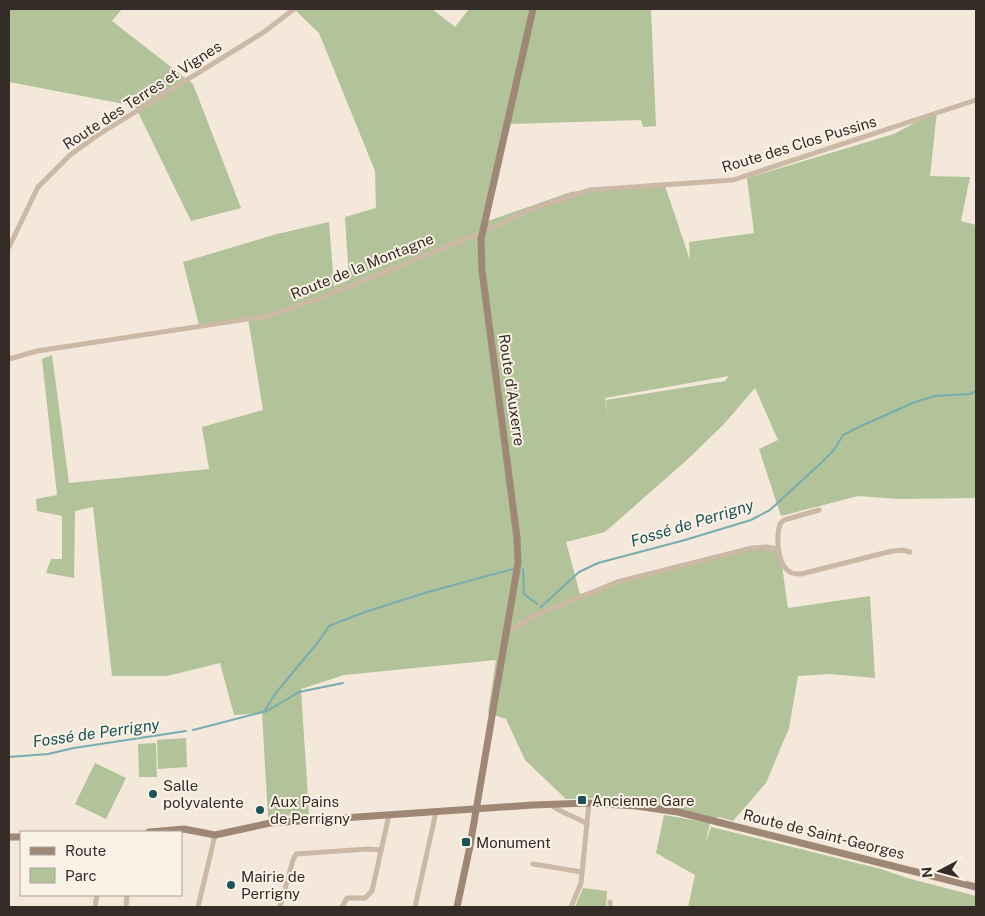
<svg xmlns="http://www.w3.org/2000/svg" width="985" height="916" viewBox="0 0 985 916" font-family="'Public Sans',sans-serif">
<style>
.green{fill:#b2c299;fill-rule:evenodd}
.lines{fill:none;stroke-linecap:round;stroke-linejoin:round}
.stream{stroke:#77acb1;stroke-width:2}
.street{stroke:#cbb8a5;stroke-width:5}
.secondary{stroke:#9f8776;stroke-width:7}
.poi-dot{fill:#1a535a;stroke:#faf2e6;stroke-width:2}
.labels{text-anchor:middle;dominant-baseline:central;stroke-width:4;stroke-linejoin:round;paint-order:stroke}
.street-label{font-size:15px;fill:#362c27;stroke:#faf2e6}
.poi-label{font-size:15px;fill:#362c27;stroke:#faf2e6;text-anchor:start}
.water-label{font-size:16px;font-style:italic;fill:#1a535a;stroke:#faf2e6}
</style>
<rect width="100%" height="100%" fill="#f3e8d9"/>
<g class="green">
<polygon points="9,9 122,9 112,21 193,84 241,208 191,221 135,106 9,82"/>
<path d="M 296,9 L 432,9 L 455,27 L 469,9 L 651,9 L 656,126 L 643,127 L 641,120 L 509,124 L 488,221 L 571,192 L 664,183 L 690,260 L 689,242 L 754,233 L 747,178 L 894,134 L 937,111 L 930,176 L 970,177 L 961,221 L 976,225 L 976,498 L 900,499 L 858,496 L 781,516 L 759,449 L 778,440 L 755,388 L 724,424 L 689,458 L 605,532 L 566,542 L 580,594 L 755,547 L 780,552 L 788,608 L 870,596 L 875,678 L 830,674 L 798,676 L 789,728 L 766,783 L 733,821 L 719,817 L 715,818 L 597,798 L 566,799 L 525,760 L 506,719 L 488,713 L 496,660 L 344,675 L 301,689 L 309,814 L 268,817 L 262,713 L 234,715 L 220,663 L 167,676 L 112,676 L 93,507 L 75,511 L 74,578 L 46,573 L 51,559 L 62,559 L 62,516 L 37,511 L 36,499 L 57,495 L 42,359 L 52,355 L 69,483 L 209,469 L 202,427 L 263,410 L 248,318 L 199,325 L 183,262 L 277,234 L 329,222 L 334,286 L 349,280 L 345,217 L 376,208 L 375,171 L 319,33 L 295,10 ZM 729,376 L 725,381 L 606,400 L 608,415 L 605,398 Z"/>
<polygon points="186,738 187,767 158,769 157,740"/>
<polygon points="156,743 157,777 139,777 138,744"/>
<polygon points="95,763 126,778 106,819 75,804"/>
<polygon points="664,815 710,823 705,844 711,827 881,869 907,878 976,896 976,907 688,907 695,875 656,853"/>
<polygon points="583,888 607,891 606,907 575,907"/>
</g>
<g class="lines">
<g class="stream">
<polyline points="523,569 524,594 537,604"/>
<polyline points="541,607 579,572 598,563 685,540 751,520 770,510 821,463 834,450 843,435 861,426 915,402 935,396 970,394 976,391"/>
<polyline points="264,712 275,694 319,641 329,626 365,612 428,592 513,569"/>
<polyline points="193,730 267,711 299,692 343,683"/>
<polyline points="9,757 48,754 74,748 186,731"/>
</g>
<g class="street">
<polyline points="9,247 38,187 70,155 98,135 264,32 294,9"/>
<polyline points="9,359 37,351 268,316 323,297 478,234 535,208 590,190 733,180 976,100"/>
<path d="M 819,510 L 784,520 L 780,524 C 776,536 777,565 790,572 C 793,574 798,574 801,574 L 892,551 L 903,550 L 910,552"/>
<polyline points="507,628 514,628 534,616 617,582 752,548 766,547 778,549"/>
<path d="M 554,804 L 554,807 C 564,814 577,817 587,824"/>
<polyline points="533,864 582,872"/>
<polyline points="95,907 97,895"/>
<polyline points="126,907 127,895"/>
<polyline points="198,907 215,835"/>
<polyline points="280,907 293,860 296,854 368,849 381,850"/>
<polyline points="342,907 347,898 365,898 372,891 389,815"/>
<polyline points="415,907 436,812"/>
<polyline points="571,907 581,883 589,803"/>
<polyline points="610,907 610,902"/>
</g>
<g class="secondary">
<polyline points="149,832 184,829 215,835 270,823 533,805 589,803 636,806 678,812 976,887"/>
<polyline points="9,837 21,837"/>
<polyline points="457,907 470,846 518,563 517,538 505,445 482,271 481,239 533,9"/>
</g>
</g>
<g class="poi-dot">
<circle cx="153" cy="794" r="5"/>
<rect x="577" y="795" width="10" height="10" rx="2.5"/>
<circle cx="260" cy="810" r="5"/>
<rect x="461" y="837" width="10" height="10" rx="2.5"/>
<circle cx="231" cy="885" r="5"/>
</g>
<g class="labels">
<g class="street-label">
<text transform="translate(142 95) rotate(-33)">Route des Terres et Vignes</text>
<text transform="translate(799 144) rotate(-17)">Route des Clos Pussins</text>
<text transform="translate(362 266) rotate(-22)">Route de la Montagne</text>
<text transform="translate(512 390) rotate(82)">Route d'Auxerre</text>
<text transform="translate(824 834) rotate(14)">Route de Saint-Georges</text>
</g>
<g class="poi-label">
<text x="163" y="785">Salle<tspan x="163" dy="17">polyvalente</tspan></text>
<text x="592" y="800">Ancienne Gare</text>
<text x="270" y="801">Aux Pains<tspan x="270" dy="17">de Perrigny</tspan></text>
<text x="476" y="842">Monument</text>
<text x="241" y="876">Mairie de<tspan x="241" dy="17">Perrigny</tspan></text>
</g>
<g class="water-label">
<text transform="translate(692 523) rotate(-17)">Fossé de Perrigny</text>
<text transform="translate(96 733) rotate(-8)">Fossé de Perrigny</text>
</g>
</g>
<rect width="985" height="916" fill="none" stroke="#362c27" stroke-width="20"/>
<rect x="20" y="831" width="162" height="65" fill="#faf2e6" stroke="#aca39a"/>
<rect x="30" y="847" width="25" height="8" fill="#9f8776" stroke="#aca39a"/>
<text x="65" y="856" font-size="15" fill="#362c27">Route</text>
<rect x="30" y="868" width="25" height="15" fill="#b2c299" stroke="#aca39a"/>
<text x="65" y="881" font-size="15" fill="#362c27">Parc</text>
<g transform="translate(940 871) rotate(264)" stroke="#faf2e6" stroke-width="4" paint-order="stroke">
<path d="M0-4L9 19L0 12L-9 19Z" fill="#362c27"/>
<text y="-8" font-size="14" font-weight="bold" text-anchor="middle" fill="#362c27">N</text>
</g>
</svg>
